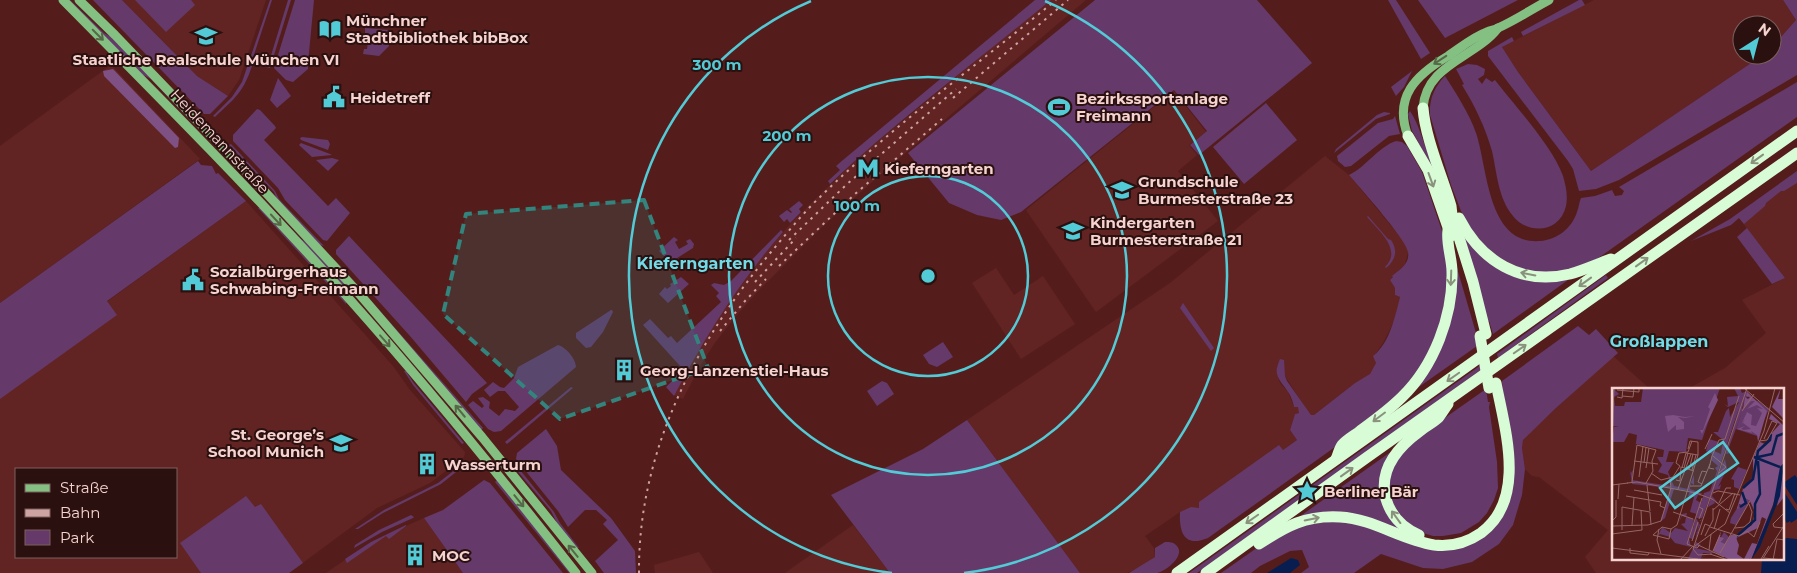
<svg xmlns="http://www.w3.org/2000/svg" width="1797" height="573" viewBox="0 0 1797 573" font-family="Montserrat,sans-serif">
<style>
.built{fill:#622423;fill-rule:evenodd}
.green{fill:#653969}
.forest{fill:#7e5083}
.water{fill:#091e50}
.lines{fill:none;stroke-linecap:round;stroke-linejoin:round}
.secondary{stroke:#84c082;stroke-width:9}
.highway{stroke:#d8fcd6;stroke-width:11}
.rail{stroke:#cda4a2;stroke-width:2;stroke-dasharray:2.5 5;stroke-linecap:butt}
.highway-bridge{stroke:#d8fcd6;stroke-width:11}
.oneway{stroke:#576849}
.oneway2{stroke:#8a927d}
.marked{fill:#32847d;fill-opacity:0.2;stroke:#32847d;stroke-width:4;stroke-dasharray:10 6;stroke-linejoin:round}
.ring{fill:none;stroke:#52cbd7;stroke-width:2.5}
.labels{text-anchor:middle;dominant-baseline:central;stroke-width:4;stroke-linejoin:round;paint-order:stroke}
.poi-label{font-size:15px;font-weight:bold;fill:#f7d3d0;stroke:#2a1110;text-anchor:start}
.street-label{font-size:15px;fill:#f7d3d0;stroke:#2a1110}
.neighbourhood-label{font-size:16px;font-weight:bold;fill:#71dce7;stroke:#2a1110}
.inset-river{fill:none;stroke:#091e50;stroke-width:2.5}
.inset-road{fill:none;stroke:#956664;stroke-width:1}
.view{fill:#52cbd7;fill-opacity:0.15;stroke:#52cbd7;stroke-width:2.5}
.inset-edge{fill:none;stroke:#f7d3d0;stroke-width:2.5}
.centre{fill:#52cbd7;stroke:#2a1110;stroke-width:2.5}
.ring-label{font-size:15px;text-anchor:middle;font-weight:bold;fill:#52cbd7;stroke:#2a1110;stroke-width:4;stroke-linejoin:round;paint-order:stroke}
</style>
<rect width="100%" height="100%" fill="#541d1c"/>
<g class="built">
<polygon points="122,0 266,0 239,80 228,96 197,76"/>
<polygon points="1051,0 1086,0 889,167 825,224 757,292 735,317 714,344 699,368 683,399 674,395 692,361 722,312 759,260 794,220 861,155 1003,38"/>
<polygon points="1594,0 1783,0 1796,20 1772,47 1772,25 1742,25 1742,55 1763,55 1591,171 1518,72 1502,47"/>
<polygon points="111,65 200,159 0,303 0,146"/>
<polygon points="1174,91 1206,132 1189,145 1197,155 1178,171 1218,221 1096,312 1026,210"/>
<polygon points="1325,156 1349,175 1402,239 1408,249 1408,253 1405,264 1390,280 1395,288 1395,295 1400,297 1394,321 1383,343 1376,353 1376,363 1370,375 1355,383 1314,415 1310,415 1285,376 1283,362 1278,362 1277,374 1280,383 1288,392 1294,407 1298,407 1300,413 1295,414 1290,430 1297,440 1283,450 1279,446 1200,509 1180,512 1145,536 1154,548 1155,557 1139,568 1127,573 1080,573 967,420 1170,283"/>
<polygon points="1797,177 1797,573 1596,573 1585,557 1608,530 1539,477 1532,476 1525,469 1522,448 1523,440 1530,432 1613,356 1650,389 1613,389 1613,559 1783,559 1783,389 1688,389 1725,368 1766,333 1742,300 1785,278 1739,218"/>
<path d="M 246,201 L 393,366 L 410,390 L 465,452 L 464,457 L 430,483 L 377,508 L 289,573 L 0,573 L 0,379 ZM 16,469 L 176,469 L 176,557 L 16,557 Z"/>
<polygon points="996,268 1014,295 1043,276 1075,324 1021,359 972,283"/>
<polygon points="424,518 463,573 326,573 361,549 388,534"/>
<polygon points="853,525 890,573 785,573"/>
<polygon points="699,552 713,573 655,573 654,565"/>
</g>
<g class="green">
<polygon points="67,0 70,0 104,33 113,38 194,122 193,123 151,79 141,74"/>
<polygon points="93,0 122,0 197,76 228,96 210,114 204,114"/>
<polygon points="135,0 191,0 195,5 166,32"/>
<path d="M 270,0 L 272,0 L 251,64 L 252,66 C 243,93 235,98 215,117 L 213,116 L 232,97 L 242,82 Z"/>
<polygon points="288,0 291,0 270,68 266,67 267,62 269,62"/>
<polygon points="295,0 314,0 308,63 304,62 304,65 308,66 308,69 293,82 286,80 274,68"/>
<path d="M 1035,0 L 1051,0 C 977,61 900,118 830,184 L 828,181 L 840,170 L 836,166 L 843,160 Z"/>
<polygon points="1095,0 1257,0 1312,63 1199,155 1190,145 1207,131 1174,90 1021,212 1001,220 977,215 949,203 908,153"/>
<polygon points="1388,0 1396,0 1430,53 1421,59"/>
<polygon points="1418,0 1518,0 1445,38"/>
<polygon points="1579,0 1582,0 1585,5 1523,36 1521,32"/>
<polygon points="1783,0 1797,0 1797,75 1619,180 1596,189 1579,191 1573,169 1568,161 1488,56 1488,51 1512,37 1514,41 1502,47 1518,72 1591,171 1763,55 1772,55 1772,47 1796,20"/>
<polygon points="365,28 389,30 389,46 379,56 363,54 364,49 367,49 369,34 365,33"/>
<path d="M 1468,64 L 1477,65 L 1485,69 L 1484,75 L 1478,79 L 1482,84 L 1486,78 L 1492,82 L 1495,80 C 1515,106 1553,147 1563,176 C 1566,186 1568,196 1566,206 C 1560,233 1528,235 1513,216 C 1498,198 1497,173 1492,151 C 1485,127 1475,106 1462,85 L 1464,84 L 1456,69 Z"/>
<polygon points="1412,71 1404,87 1396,96 1391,87"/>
<path d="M 1445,76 C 1457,95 1469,113 1476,133 C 1488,168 1487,245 1540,241 C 1557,240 1572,228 1577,212 C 1579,207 1579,202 1581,198 L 1595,196 L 1612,190 L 1615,196 L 1622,195 L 1624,191 L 1619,187 L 1797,82 L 1797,117 L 1597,259 L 1583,265 L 1553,273 L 1527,271 L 1494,256 L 1466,224 L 1451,185 L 1430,115 C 1429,100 1434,87 1445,76 Z"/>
<polygon points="278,78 291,96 277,108 270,100"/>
<polygon points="1266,103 1297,140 1244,184 1213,147"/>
<polygon points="257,109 260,110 275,126 276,128 264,140 328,206 336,198 350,213 327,241 323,240 285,200 278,188 233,141 233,135"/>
<path d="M 1410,111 C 1420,125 1424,148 1433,164 L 1431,165 L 1412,131 L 1408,114 Z"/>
<polygon points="1384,112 1390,113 1390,114 1376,119 1334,153 1336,149 1377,115"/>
<polygon points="1395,116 1400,134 1389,136 1351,166 1345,167 1338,161 1337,156 1378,123 1393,119"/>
<polygon points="302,137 328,140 330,144 328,150 301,140 300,138"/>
<path d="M 1396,141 L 1402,142 L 1407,146 L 1422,172 L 1443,234 L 1449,272 L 1441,323 L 1420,371 L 1370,422 L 1208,538 C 1184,548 1179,532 1180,512 L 1191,507 L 1199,508 L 1199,502 L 1279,445 L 1283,450 L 1297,440 L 1290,430 L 1295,414 L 1299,413 L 1298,407 L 1294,407 C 1293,402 1291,396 1288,392 C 1280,379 1272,376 1280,359 L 1284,360 L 1285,376 L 1287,381 L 1311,415 L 1314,415 L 1355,383 L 1370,374 L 1376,363 L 1373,356 C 1390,343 1395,316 1400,297 L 1395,295 L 1395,288 L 1390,280 L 1393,277 L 1392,276 C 1400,269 1410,264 1408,252 C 1407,240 1360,188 1349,175 C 1366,167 1378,147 1396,141 Z"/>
<polygon points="301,143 330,154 332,155 312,157 299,145"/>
<polygon points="231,144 275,191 279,199 324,246 320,245 277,200 274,192 229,145"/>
<polygon points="220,154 301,239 309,244 354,294 353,296 219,155"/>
<polygon points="332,158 339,160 328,171 316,160"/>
<polygon points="198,161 201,165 212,166 216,174 218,173 246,201 107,301 117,315 0,399 0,303"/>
<polygon points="1797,171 1797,183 1784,191 1781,191 1766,203 1765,206 1744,224 1739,218 1731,225 1691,241 1730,219"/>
<polygon points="799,201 803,205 799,209 801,212 790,223 787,219 784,222 779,216 787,210 791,213 792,212 789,209"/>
<polygon points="258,208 260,208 346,302 346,304"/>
<path d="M 1368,216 L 1388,239 L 1391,240 C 1398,250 1396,260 1386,268 L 1385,267 C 1403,250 1378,230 1367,217 Z"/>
<polygon points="1747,228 1785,278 1772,284 1737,237"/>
<path d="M 781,230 L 783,232 C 739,282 704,338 674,396 L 666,387 L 680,373 L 677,369 L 680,366 L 643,325 L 650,319 L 668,338 L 671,336 L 677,343 L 721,302 L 716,296 L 719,293 L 711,285 L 714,283 L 724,285 L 731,281 Z"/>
<polygon points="1462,232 1488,261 1568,280 1493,334 1489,321 1487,322"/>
<polygon points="349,236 487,383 472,394 466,402 410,336 336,254 336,250"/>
<polygon points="674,237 678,240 675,242 679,249 688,244 686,241 690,239 694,244 693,248 674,260 667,259 659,251"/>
<polygon points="1452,251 1476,333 1474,334 1477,346 1416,389 1439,348"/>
<polygon points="330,254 483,428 481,430"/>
<polygon points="1606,275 1608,278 1498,358 1497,354"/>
<polygon points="681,277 689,284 668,303 659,294 665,287 667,289 671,286 670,284"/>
<polygon points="1183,303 1214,348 1211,351 1180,308"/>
<polygon points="611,310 612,310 613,312 603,332 591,347 586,348 576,338 576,333"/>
<polygon points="1578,326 1589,335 1596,329 1618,353 1556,408 1523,440 1522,448 1525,469 1522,495 1513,525 1499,544 1472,562 1443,569 1423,568 1381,554 1354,573 1301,573 1309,567 1302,550 1290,551 1260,566 1251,573 1221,573 1278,533 1294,526 1344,520 1408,540 1464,544 1508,498 1502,381"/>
<polygon points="943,342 953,357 937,367 929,364 923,355"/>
<path d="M 558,345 C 566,347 576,359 576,367 L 501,431 L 494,432 L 488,429 L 468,405 L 473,401 L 482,408 L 484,406 L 478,398 L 483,397 L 490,402 L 489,408 L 499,416 L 505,409 L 515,411 L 519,407 L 505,391 L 498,391 L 490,397 L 484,390 L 493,382 L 500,387 L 504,388 L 514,378 L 518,367 Z"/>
<polygon points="1481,365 1482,369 1197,573 1189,573"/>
<polygon points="404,371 406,371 413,382 464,443 462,444 413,385"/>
<polygon points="882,381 887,383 894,394 877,406 867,391"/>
<polygon points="571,387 573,388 507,444 505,442"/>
<polygon points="1486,389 1488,402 1490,402 1489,407 1497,462 1498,488 1494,500 1487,513 1479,522 1461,533 1443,536 1433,536 1423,533 1399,517 1388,494 1390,469 1412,441"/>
<polygon points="967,420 1080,573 890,573 831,495 923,449"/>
<polygon points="546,429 557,446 561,470 611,518 635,551 636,573 604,573 595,561 618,540 603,524 607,520 596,510 585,510 568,527 558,511 516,459 517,453"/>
<polygon points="1392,451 1381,481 1406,532 1378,522 1299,517"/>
<polygon points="465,462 466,464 441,484 383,513 358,529 355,529 384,510 438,483"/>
<polygon points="516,465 554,512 560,523 579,548 576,548 558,525 551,511 514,467"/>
<polygon points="484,480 490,483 563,573 463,573 424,518 443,510"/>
<polygon points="497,480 572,573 569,573 495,482"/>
<polygon points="246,496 255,507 261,504 303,563 289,573 201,573 180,543"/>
<polygon points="411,515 414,517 413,518 382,532 354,548 355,545 379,530"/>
<polygon points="406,525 406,526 389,539 386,536 347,563 345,559 371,542"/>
<path d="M 1165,542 C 1170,542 1173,542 1176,545 C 1187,555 1166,571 1157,573 C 1149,573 1138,573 1129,573 L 1155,557 L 1155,548 Z"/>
</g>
<polygon class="forest" points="113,69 179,138 178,147 175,148 104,76 103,71"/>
<g class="water">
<polygon points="1795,475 1797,478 1797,505 1783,483"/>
<polygon points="1783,490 1797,512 1797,519 1791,523 1790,521 1787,523 1783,517"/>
<polygon points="1787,538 1797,539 1797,573 1761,573 1762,559 1783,559 1783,539"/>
<polygon points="1291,558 1298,560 1300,565 1290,573 1267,573"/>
</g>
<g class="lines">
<g class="secondary">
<path d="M 63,0 C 161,99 259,198 352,302 C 430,390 504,481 576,573"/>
<polyline points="79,0 115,35 256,182 356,290 482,437 592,573"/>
<path d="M 1423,108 C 1426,64 1475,58 1498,28"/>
<path d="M 1408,136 C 1393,97 1416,75 1448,56 C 1460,48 1473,37 1487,32 C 1491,30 1495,30 1498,28 C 1516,20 1532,9 1549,0"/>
</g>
<g class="highway">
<path d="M 1423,108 C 1425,137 1442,176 1451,206 L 1452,215 L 1473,282 L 1486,334"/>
<polyline points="1408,136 1428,170 1451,236"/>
<path d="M 1459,218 C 1481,261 1521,286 1570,274 C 1584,270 1597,264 1611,259"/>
<path d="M 1336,459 C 1338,455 1339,449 1342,445 C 1346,440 1355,435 1360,431 C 1375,420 1389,410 1402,397 C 1434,366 1453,316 1452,272 C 1452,258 1446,244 1448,230"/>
<path d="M 1419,535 C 1403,528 1391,516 1386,499 C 1378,469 1398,447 1420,431 C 1426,426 1434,422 1439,417 C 1442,413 1445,408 1448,404"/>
<path d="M 1259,544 C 1286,526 1306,515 1340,517 C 1374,519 1401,540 1434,545 C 1451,547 1468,542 1481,533 C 1527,499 1505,430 1496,383"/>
<polyline points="1177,573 1797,131"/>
<polyline points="1206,573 1366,458 1797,153"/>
</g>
<g class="rail">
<polyline points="953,98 1068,0"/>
<polyline points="789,240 846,185 956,89"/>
<polyline points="779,266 855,194 942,119"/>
<polyline points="755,282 796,238"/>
<polyline points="720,331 745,301 766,279"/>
<path d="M 639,573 C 638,452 695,343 771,252 C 787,233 803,213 821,196 C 894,125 977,65 1056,0"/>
</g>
<polyline class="highway-bridge" points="1480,336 1489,388"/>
</g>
<defs><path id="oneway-shaft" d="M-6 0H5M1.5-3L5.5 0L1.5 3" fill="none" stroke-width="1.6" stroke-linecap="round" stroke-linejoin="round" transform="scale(1.25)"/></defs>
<g class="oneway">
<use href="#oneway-shaft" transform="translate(98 35) rotate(45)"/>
<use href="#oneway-shaft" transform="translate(1440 60) rotate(147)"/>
<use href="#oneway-shaft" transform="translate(276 220) rotate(47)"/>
<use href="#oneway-shaft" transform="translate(385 341) rotate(49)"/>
<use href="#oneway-shaft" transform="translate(460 411) rotate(-130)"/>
<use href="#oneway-shaft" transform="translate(519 501) rotate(51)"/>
<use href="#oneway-shaft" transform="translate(573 551) rotate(-129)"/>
</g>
<g class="oneway2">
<use href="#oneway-shaft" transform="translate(1757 159) rotate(144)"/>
<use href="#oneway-shaft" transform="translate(1431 180) rotate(70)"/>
<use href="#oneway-shaft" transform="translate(1642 262) rotate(-36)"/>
<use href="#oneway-shaft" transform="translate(1528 274) rotate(-169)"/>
<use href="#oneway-shaft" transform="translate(1451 278) rotate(92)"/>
<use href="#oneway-shaft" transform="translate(1585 282) rotate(144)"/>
<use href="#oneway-shaft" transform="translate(1520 349) rotate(-35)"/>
<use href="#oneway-shaft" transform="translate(1453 377) rotate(145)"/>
<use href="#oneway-shaft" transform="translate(1379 417) rotate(143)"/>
<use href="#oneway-shaft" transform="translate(1347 472) rotate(-36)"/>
<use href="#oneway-shaft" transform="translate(1396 517) rotate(-126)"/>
<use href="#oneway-shaft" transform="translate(1252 519) rotate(145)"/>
<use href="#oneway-shaft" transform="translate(1312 519) rotate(-11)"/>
</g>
<path class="marked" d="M 644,200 L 708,368 L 560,419 L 443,314 L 466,214 Z"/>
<g class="ring">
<circle cx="928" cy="276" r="100"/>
<circle cx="928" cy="276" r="199"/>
<path d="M892 573A299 299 0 0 1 811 1M1045 1A299 299 0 0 1 964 573"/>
</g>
<defs>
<g id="library-bare" transform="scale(1.725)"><path d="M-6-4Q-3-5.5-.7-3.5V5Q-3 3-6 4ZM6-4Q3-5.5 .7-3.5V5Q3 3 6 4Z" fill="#52cbd7" stroke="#2a1110" stroke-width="2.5" paint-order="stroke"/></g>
<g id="school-bare" transform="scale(1.725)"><path d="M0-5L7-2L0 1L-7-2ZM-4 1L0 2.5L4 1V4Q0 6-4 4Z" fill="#52cbd7" stroke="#2a1110" stroke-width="2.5" paint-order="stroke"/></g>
<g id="civic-bare" transform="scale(1.725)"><path d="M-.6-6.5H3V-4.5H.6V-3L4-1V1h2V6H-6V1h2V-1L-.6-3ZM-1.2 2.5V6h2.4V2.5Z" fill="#52cbd7" stroke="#2a1110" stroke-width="2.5" paint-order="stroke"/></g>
<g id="stadium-bare" transform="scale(1.725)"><path d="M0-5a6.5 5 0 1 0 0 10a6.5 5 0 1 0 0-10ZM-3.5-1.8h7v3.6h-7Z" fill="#52cbd7" stroke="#2a1110" stroke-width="2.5" paint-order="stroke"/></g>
<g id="metro-bare" transform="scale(1.725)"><path d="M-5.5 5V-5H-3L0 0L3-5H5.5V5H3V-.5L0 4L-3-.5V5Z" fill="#52cbd7" stroke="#2a1110" stroke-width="2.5" paint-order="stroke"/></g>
<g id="building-bare" transform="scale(1.725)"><path d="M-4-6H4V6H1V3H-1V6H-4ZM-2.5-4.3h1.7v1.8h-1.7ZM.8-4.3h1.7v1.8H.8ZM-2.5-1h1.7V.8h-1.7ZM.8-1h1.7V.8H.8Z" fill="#52cbd7" stroke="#2a1110" stroke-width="2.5" paint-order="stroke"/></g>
<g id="sight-bare" transform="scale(1.725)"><path d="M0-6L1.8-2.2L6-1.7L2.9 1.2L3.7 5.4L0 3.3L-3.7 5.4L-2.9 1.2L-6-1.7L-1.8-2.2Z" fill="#52cbd7" stroke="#2a1110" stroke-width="2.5" paint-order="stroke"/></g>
</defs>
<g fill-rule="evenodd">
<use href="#library-bare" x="330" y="29"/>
<use href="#school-bare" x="206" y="36"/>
<use href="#civic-bare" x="334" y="97"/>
<use href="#stadium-bare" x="1059" y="107"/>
<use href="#metro-bare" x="868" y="168"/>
<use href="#school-bare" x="1122" y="190"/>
<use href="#school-bare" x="1073" y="231"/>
<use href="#civic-bare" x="193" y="280"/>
<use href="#building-bare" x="624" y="370"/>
<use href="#school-bare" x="341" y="443"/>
<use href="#building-bare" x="427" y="464"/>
<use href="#sight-bare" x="1307" y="491"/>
<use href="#building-bare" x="415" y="555"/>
</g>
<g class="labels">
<g class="poi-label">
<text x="346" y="20">Münchner<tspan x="346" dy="17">Stadtbibliothek bibBox</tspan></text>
<text x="206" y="59" text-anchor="middle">Staatliche Realschule München VI</text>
<text x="350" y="97">Heidetreff</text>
<text x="1076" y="98">Bezirkssportanlage<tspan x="1076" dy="17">Freimann</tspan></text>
<text x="884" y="168">Kieferngarten</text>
<text x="1138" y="181">Grundschule<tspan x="1138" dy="17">Burmesterstraße 23</tspan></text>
<text x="1090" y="222">Kindergarten<tspan x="1090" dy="17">Burmesterstraße 21</tspan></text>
<text x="210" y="271">Sozialbürgerhaus<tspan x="210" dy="17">Schwabing-Freimann</tspan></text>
<text x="640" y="370">Georg-Lanzenstiel-Haus</text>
<text x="324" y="434" text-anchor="end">St. George’s<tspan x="324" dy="17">School Munich</tspan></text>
<text x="444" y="464">Wasserturm</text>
<text x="1324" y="491">Berliner Bär</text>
<text x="432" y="555">MOC</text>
</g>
<g class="street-label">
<text transform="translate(220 141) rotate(47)">Heidemannstraße</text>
</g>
<g class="neighbourhood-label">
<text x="695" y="263">Kieferngarten</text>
<text x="1659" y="341">Großlappen</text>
</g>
</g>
<g transform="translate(1612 388)">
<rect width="172" height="172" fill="#541d1c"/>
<path d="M 1,0 L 7,6 L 2,9 L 3,18 L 12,18 L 13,14 L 29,14 L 31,0 L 108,0 L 90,52 L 76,50 L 74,64 L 57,63 L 54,74 L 62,74 L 56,84 L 62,98 L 76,101 L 82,87 L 82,97 L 79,95 L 78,101 L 91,106 L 86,106 L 90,108 L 86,107 L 84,112 L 89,115 L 92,105 L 98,103 L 105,83 L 103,80 L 106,78 L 99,72 L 100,66 L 94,63 L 97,51 L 107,54 L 102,63 L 109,66 L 111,52 L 101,44 L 106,44 L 114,23 L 117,20 L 118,29 L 127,14 L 116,19 L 112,16 L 114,8 L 112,16 L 116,18 L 115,9 L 126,8 L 122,0 L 128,0 L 130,5 L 135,3 L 139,8 L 133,10 L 130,21 L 141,7 L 139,12 L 146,13 L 157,21 L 145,48 L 124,41 L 130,24 L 116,62 L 118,65 L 114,66 L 127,20 L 103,93 L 113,71 L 115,81 L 106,99 L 109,96 L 108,101 L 102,102 L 100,108 L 109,118 L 100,111 L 103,115 L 96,119 L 102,99 L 89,133 L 87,133 L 89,132 L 90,130 L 84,130 L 88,137 L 84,146 L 89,137 L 83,153 L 87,135 L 81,151 L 77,150 L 79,159 L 63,155 L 58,149 L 48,146 L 46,148 L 50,139 L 59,145 L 63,140 L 76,143 L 69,136 L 73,135 L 74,129 L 70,128 L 67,134 L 70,126 L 75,125 L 74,129 L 82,131 L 80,140 L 81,140 L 85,126 L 78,124 L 82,109 L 76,108 L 74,114 L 78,103 L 62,101 L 53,130 L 48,134 L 60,98 L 58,100 L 20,96 L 18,82 L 19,85 L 21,82 L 20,92 L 59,98 L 58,91 L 52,92 L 57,91 L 56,87 L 46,84 L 50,77 L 45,69 L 51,69 L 52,62 L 24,56 L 23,62 L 25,47 L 17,45 L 12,54 L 1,54 L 0,61 L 0,40 L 1,46 L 2,39 L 7,38 L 0,38 ZM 126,79 L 135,82 L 127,101 L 122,99 L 122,92 L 119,91 ZM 131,109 L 138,113 L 124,137 L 118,135 L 119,130 L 127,117 L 132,118 ZM 112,144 L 117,149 L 125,148 L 125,170 L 129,172 L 103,165 L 91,165 L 89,170 L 95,167 L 88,171 L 91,172 L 76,171 L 84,154 L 89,157 L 83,160 L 110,166 L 106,164 L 111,149 L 103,163 L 101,163 Z" fill="#653969"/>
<path d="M 169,0 L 166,11 L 172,11 L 172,31 L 160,19 ZM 135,4 L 155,23 L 146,54 L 145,47 L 139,43 L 140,45 L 125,41 L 133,38 L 129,41 L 132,42 L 139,41 L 131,35 L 133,31 L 129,37 L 135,24 L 140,27 L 139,37 L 144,38 L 150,25 L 145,20 L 151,21 L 145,17 L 135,21 L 143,13 L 139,13 L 131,21 L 133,9 L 136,11 L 138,9 L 134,8 ZM 103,5 L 106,12 L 90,46 L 88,42 L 91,42 L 98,21 L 96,19 ZM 159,26 L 172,38 L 172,75 L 168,79 L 142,68 L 148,54 L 153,56 L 158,52 L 158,47 L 168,36 L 157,31 ZM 61,27 L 73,29 L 83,28 L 73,30 L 66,29 L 72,34 L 72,41 L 64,42 L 64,37 L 56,44 L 53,28 ZM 141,69 L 169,80 L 166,104 L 139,172 L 137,170 L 138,172 L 118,172 L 101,163 L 109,143 L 108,149 L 112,150 L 109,154 L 113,156 L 119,147 L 125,147 L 140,137 L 143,124 L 138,113 L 131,109 L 133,118 L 127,116 L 126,121 L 125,120 L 131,101 L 141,89 ZM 150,129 L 154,131 L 145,156 L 140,155 L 132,171 L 125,166 L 127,157 L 124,150 L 146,140 ZM 172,80 L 172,109 L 165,118 L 170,87 Z" fill="#7e5083" fill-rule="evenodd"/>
<path d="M 172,75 L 168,108 L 148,159 L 139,172 L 161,118 L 168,79 Z" fill="#091e50"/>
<path class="inset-river" d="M 142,69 L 168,79M 146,69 L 160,66 L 165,48 L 173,45M 131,100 L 141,91 L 146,63 L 158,52 L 159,46M 128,119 L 134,115 L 130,104M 125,148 L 143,132 L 143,116 L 148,106 L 146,73"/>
<path class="inset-road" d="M 133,1 L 173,35M 5,2 L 27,4 L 27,0M 10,8 L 21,9 L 22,0M 5,9 L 10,10 L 11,0M 130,23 L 142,6M 0,52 L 2,0M 147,53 L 155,52 L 165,35 L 160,33 L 152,51M 93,61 L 100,46M 100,68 L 107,52 L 113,51 L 127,8M 100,68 L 97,80 L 102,81M 101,68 L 114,79 L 107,85M 22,73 L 46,76M 32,75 L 34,59M 34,80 L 37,60M 70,80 L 74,65 L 86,67M 72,80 L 76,65M 77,82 L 81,66M 80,82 L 84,67M 39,85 L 49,92 L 61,89 L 68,78 L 64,75 L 67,65 L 76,64 L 80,53M 27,89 L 31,58M 64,92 L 68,93 L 69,79 L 82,83M 20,94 L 25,57 L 44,62 L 40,73 L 41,83 L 34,95M 15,95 L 25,94 L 84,105 L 100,111 L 118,125M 90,96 L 86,94 L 90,83 L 95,84M 0,97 L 16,95M 35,97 L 38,123M 78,98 L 89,98 L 98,76M 66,101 L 79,66M 22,102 L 50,107M 101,105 L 106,103 L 128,107M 14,108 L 49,114 L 48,118 L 53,120M 6,111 L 7,96M 107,115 L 114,100 L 119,100M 87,119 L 91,121 L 87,131M 114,121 L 117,122 L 123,105M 101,122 L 121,105M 61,124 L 81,131M 0,133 L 4,129 L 4,112M 20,137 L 22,109M 36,137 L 49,133 L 59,100 L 58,91M 0,138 L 36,137M 98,139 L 127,148 L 135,143 L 142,149 L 148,134M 123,140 L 132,139 L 138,134 L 140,124 L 137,116M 171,140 L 162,139 L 161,136 L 173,124M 47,141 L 45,152 L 49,166M 59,141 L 57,151 L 41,147 L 50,139 L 59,141 L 65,137 L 86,67 L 86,54 L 78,53 L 76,61M 102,141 L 108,121M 10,142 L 10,119 L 38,124 L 39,137M 0,146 L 30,142 L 29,122M 89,147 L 93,136 L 98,138M 93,148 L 101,132 L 101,120M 80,153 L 86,134M 86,157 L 112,169M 88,157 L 85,160 L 75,156 L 90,110M 83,158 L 113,136 L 152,43 L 163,0M 0,160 L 86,171M 18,160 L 18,165 L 36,167 L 37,165M 97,162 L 99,146M 101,163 L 108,147M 108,165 L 138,113M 98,166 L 116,172M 100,166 L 86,167 L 81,161 L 135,0M 152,170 L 171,172M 149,171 L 157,158M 68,172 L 81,158M 150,172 L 173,136M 161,172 L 165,151 L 173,152"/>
<path class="view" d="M 111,54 L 126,75 L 63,120 L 48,100 Z"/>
<rect width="172" height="172" class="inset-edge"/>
</g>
<circle cx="928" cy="276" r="8" class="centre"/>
<g class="ring-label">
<text x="717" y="70">300 m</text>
<text x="787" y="141">200 m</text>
<text x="857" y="211">100 m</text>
</g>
<rect x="15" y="468" width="162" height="90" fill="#2a1110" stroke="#7c5f5d"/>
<rect x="25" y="484" width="25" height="8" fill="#84c082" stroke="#7c5f5d"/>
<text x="60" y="493" font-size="15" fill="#f7d3d0">Straße</text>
<rect x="25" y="509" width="25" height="8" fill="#cda4a2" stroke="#7c5f5d"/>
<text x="60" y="518" font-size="15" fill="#f7d3d0">Bahn</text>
<rect x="25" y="530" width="25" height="15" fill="#653969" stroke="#7c5f5d"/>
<text x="60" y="543" font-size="15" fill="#f7d3d0">Park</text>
<g transform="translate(1757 40) rotate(36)"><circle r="24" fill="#2a1110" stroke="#7c5f5d"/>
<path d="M0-4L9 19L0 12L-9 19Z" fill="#52cbd7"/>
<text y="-8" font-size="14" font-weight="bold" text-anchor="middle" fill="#f7d3d0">N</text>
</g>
</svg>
